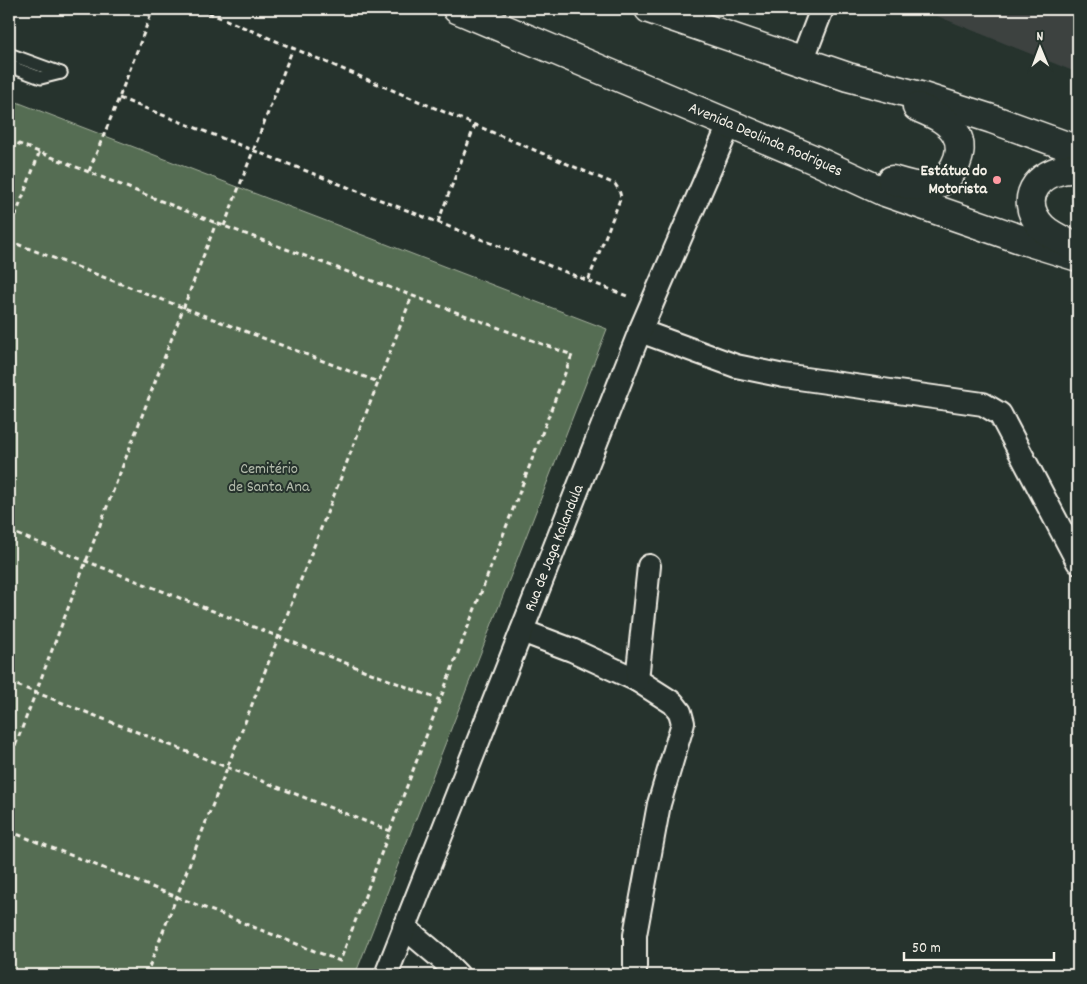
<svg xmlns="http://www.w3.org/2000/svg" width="1087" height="984" viewBox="0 0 1087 984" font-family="Dekko,sans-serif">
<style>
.built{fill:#3c4240}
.green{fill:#556d52;stroke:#a4af9d}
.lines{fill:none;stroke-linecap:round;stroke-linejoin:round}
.service-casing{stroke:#f4f1e8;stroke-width:15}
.minor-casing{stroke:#f4f1e8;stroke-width:26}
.trunk-casing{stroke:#f4f1e8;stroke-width:31}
.path{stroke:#f4f1e8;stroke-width:3;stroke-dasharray:5 4;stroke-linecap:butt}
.service{stroke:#26332d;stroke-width:11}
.minor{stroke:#26332d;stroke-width:22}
.trunk{stroke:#26332d;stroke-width:28}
.poi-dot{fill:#ff9aa2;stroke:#26332d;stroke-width:2}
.labels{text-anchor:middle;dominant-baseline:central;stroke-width:4;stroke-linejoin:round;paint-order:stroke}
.street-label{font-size:16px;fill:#f4f1e8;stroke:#26332d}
.poi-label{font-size:16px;font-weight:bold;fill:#f4f1e8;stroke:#26332d;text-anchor:end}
.park-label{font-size:16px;fill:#b4bcac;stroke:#26332d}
</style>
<rect width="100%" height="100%" fill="#26332d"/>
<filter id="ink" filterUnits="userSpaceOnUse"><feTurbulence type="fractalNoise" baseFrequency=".02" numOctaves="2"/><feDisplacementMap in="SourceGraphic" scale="10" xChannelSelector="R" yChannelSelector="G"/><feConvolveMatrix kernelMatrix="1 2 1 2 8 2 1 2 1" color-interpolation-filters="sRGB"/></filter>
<g filter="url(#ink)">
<polygon class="built" points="920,9 1078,9 1078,73"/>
<polygon class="green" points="9,99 607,329 355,975 9,975"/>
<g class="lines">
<g class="service-casing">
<g id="service">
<polyline points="9,54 61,73"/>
<polyline points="9,66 41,78 61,73"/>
</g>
</g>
<g class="minor-casing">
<g id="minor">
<polyline points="802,61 822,9"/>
<polyline points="640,331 736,366 784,376 983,404 1000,414 1078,562"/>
<polyline points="522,631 572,650 637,680 673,703 680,712 683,723 659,804 635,935 635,975"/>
<polyline points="637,680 649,566"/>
<polyline points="404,927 442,959 458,975"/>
<path id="s1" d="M 386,975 L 640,331 L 729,125"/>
</g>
</g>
<g class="trunk-casing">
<g id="trunk">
<path id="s2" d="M 457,9 L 815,160 L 882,191 L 1026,241 L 1078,257"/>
<polyline points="649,9 848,77 920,96 992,119 1078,150"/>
<path d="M 892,180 C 902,183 914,187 926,187 C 949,186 969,153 955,132 C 947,119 931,113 917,107"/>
<path d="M 1072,245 C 1062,240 1050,235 1042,227 C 1014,196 1043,166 1078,169"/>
</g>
</g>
<g class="path">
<polyline points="200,9 615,184 619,190 621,197 588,281"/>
<polyline points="119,98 627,296"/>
<polyline points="9,140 216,223 572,355 340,961 9,831"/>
<polyline points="89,171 119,98 153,9"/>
<polyline points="438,222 475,125"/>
<polyline points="224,226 293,48"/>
<polyline points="9,233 40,151"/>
<polyline points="9,241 378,382"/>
<polyline points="9,531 440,700"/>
<polyline points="9,682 390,831"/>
<polyline points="9,762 216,223"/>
<polyline points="146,975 412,296"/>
</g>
<use href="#service" class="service"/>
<use href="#minor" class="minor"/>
<use href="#trunk" class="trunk"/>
</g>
</g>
<circle class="poi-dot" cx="997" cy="180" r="5"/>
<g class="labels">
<g class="street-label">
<text stroke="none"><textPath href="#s2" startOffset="335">Avenida Deolinda Rodrigues</textPath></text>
<text stroke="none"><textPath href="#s1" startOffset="459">Rua de Jaga Kalandula</textPath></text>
</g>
<g class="poi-label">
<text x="987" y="171">Estátua do<tspan x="987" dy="18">Motorista</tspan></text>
</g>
<g class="park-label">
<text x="269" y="469">Cemitério<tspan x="269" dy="18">de Santa Ana</tspan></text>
</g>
</g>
<rect width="1087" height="984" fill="none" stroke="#26332d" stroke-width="30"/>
<rect x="15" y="15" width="1057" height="954" fill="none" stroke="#f4f1e8" stroke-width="2" filter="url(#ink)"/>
<g transform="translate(1040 48) rotate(359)" stroke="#26332d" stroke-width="4" paint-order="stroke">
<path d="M0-4L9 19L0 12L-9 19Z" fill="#f4f1e8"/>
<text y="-8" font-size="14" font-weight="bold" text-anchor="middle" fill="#f4f1e8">N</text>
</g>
<path d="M904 952v8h150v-8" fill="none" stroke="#f4f1e8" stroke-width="2.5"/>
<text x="912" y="952" font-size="15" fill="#f4f1e8" stroke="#26332d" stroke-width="4" paint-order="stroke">50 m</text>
</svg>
